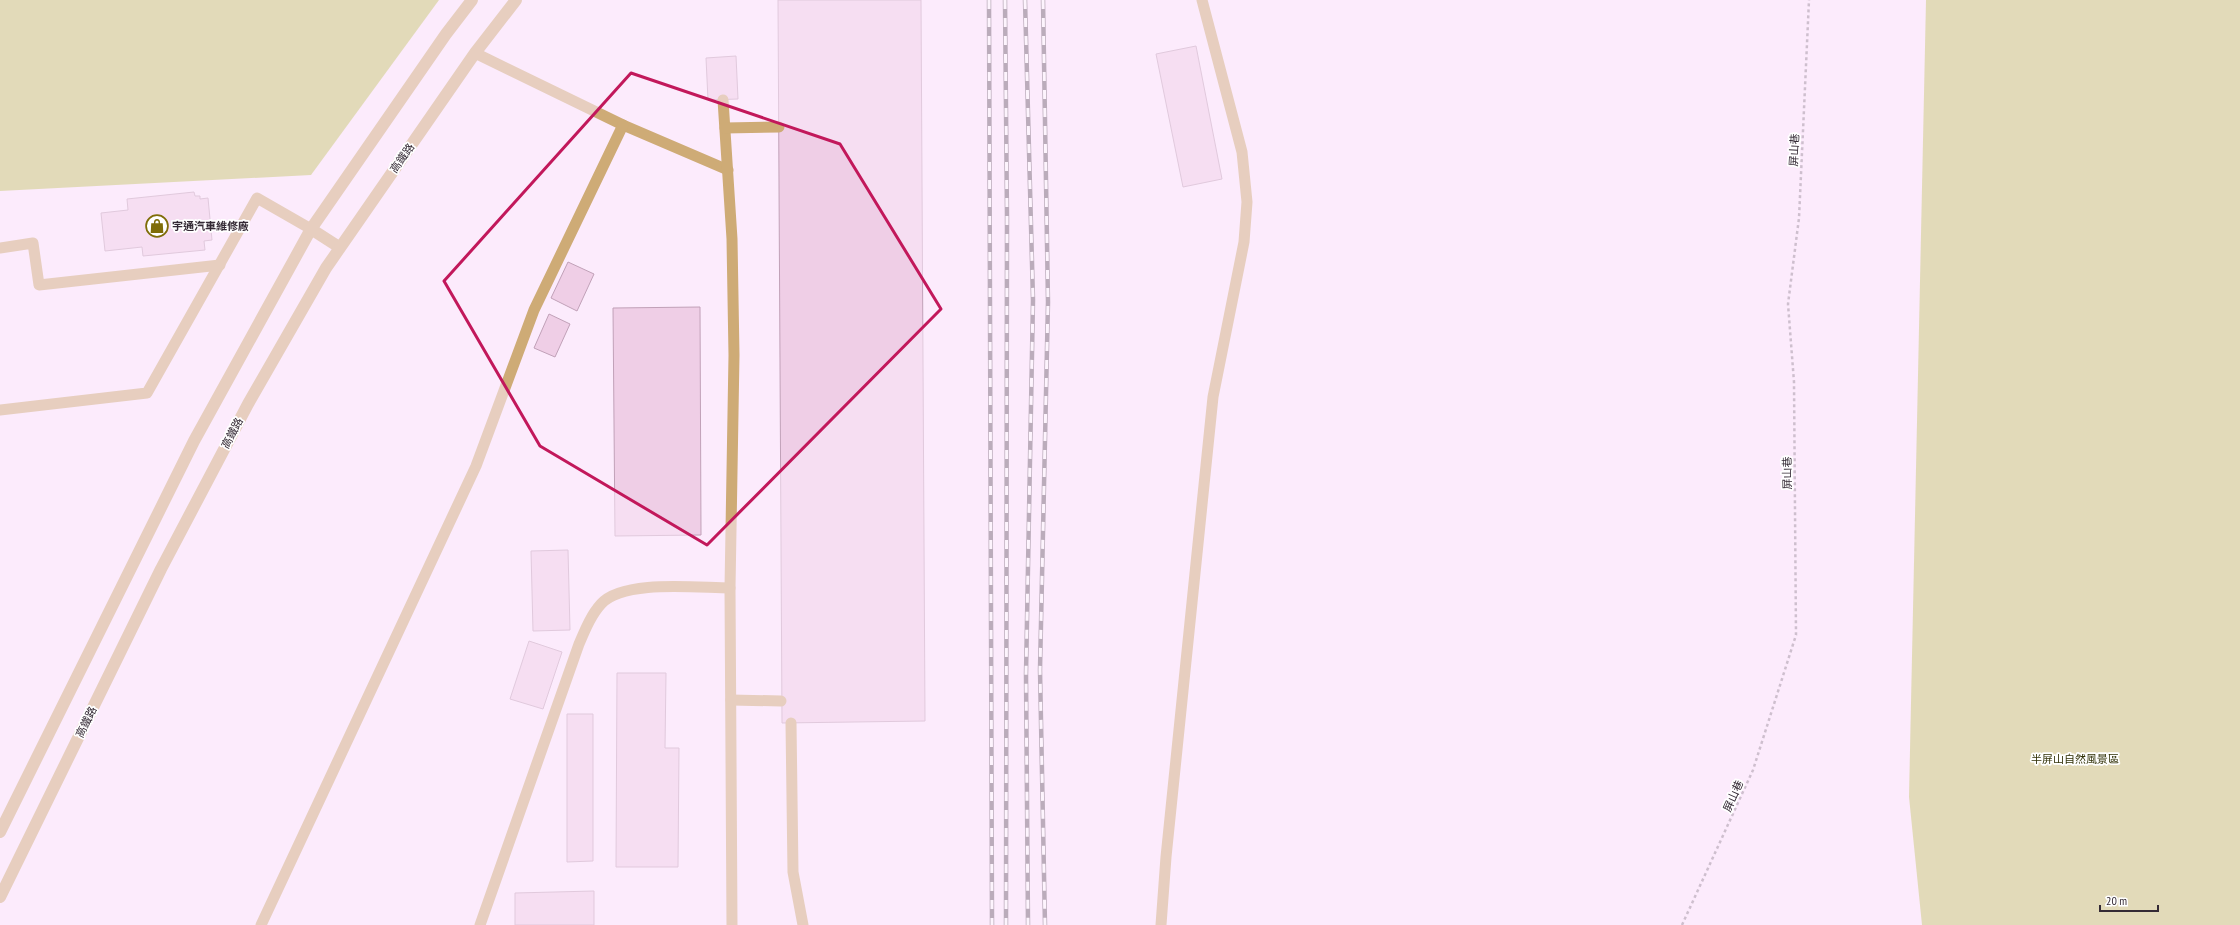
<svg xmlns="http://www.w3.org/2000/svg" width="2240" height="925" viewBox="0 0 2240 925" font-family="'PT Sans Narrow','Noto Sans TC',sans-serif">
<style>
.green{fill:#c4c669}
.building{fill:#efcee6;stroke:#c1a1b8}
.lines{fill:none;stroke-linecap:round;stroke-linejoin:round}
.path{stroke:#988a98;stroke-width:2.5;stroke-dasharray:3 3;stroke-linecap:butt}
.service{stroke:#ceab76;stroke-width:11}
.minor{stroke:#ceab76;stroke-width:12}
.tertiary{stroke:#ceab76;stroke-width:12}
.rail-casing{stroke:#6d616d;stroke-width:4.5}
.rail{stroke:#fff;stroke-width:3;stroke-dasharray:9;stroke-linecap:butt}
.marked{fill:none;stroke:#c2185b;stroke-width:3;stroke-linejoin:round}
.labels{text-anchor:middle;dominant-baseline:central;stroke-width:3.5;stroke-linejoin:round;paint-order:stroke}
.street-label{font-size:11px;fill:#342a35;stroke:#fff}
.poi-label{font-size:11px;font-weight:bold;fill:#342a35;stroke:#fff;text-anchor:start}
.park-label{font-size:11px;fill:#303006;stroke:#fff}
</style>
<rect width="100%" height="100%" fill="#fcebfc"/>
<g class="green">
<polygon points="0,0 439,0 311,175 0,191"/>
<polygon points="1926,0 2240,0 2240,925 1922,925 1909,797"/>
</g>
<g class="building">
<polygon points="778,0 921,0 925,721 782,723"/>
<polygon points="1196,46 1222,179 1183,187 1156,54"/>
<polygon points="736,56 738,99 708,100 706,58"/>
<polygon points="194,192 195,196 200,196 200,199 208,198 212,240 204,241 205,250 143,256 142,247 105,251 101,213 128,210 127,199"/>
<polygon points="568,262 594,274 577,311 551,298"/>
<polygon points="700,307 701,535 615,536 613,308"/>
<polygon points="549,314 570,324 555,357 534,348"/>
<polygon points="568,550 570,630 533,631 531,551"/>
<polygon points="529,641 562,652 543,709 510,699"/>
<polygon points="617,673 666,673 665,748 679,748 678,867 616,867"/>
<polygon points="567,714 593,714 593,861 567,862"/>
<polygon points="594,891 594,925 515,925 515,893"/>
</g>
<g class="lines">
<polyline class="path" points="1682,925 1753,770 1796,635 1794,382 1788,304 1799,218 1809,0"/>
<g class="service">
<polyline points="475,53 623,125 728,170"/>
<polyline points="723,100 732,239 734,355 730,588 732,925"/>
<polyline points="725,128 779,127"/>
<polyline points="0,248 33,243 39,285 220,265"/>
<polyline points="0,410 147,393 257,198 311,229"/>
<polyline points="731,700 781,701"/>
<polyline points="791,723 793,872 803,925"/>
<polyline points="261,925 476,466 534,310 623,125"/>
<path d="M 480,925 L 579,644 C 585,630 591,615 601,604 C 623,579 698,588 730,588"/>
<polyline points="1161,925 1166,857 1213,397 1244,242 1247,202 1242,152 1202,0"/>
</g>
<polyline class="minor" points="311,229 339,247"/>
<g class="tertiary">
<polyline points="0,832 194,441 311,229 446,34 472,0"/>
<polyline points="0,897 161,569 248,404 326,268 475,53 516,0"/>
</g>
<g class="rail-casing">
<g id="rail">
<polyline points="989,0 992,925"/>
<polyline points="1005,0 1007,217 1006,925"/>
<polyline points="1025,0 1033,300 1026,674 1028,925"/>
<polyline points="1043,0 1048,302 1040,670 1045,925"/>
</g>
</g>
<use href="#rail" class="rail"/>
</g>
<path d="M0 0H2240V925H0ZM 631,73 L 840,144 L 941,309 L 707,545 L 540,446 L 444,281 Z" fill="#fcebfc" fill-opacity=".55" fill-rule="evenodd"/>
<path class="marked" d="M 631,73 L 840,144 L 941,309 L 707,545 L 540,446 L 444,281 Z"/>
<defs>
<g id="shop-ring" transform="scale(1.15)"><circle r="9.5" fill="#fff" stroke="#7f6d08" stroke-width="1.5"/><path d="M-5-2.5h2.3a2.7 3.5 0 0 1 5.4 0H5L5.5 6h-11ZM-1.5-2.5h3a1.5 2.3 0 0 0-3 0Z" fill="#7f6d08"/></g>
</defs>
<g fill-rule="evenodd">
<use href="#shop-ring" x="157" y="226"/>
</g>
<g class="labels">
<g class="street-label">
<text transform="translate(1794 150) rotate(-87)">屏山巷</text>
<text transform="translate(402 158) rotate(-55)">高鐵路</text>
<text transform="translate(232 433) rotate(-62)">高鐵路</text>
<text transform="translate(1787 473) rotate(-91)">屏山巷</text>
<text transform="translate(86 722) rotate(-64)">高鐵路</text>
<text transform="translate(1733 796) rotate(-66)">屏山巷</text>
</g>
<g class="poi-label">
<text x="172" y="226">宇通汽車維修廠</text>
</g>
<g class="park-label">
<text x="2075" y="759">半屏山自然風景區</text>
</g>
</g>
<path d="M2100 905v6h58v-6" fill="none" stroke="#342a35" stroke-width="2"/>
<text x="2106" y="905" font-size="12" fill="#342a35" stroke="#ffffff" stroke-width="3" paint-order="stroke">20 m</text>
</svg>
